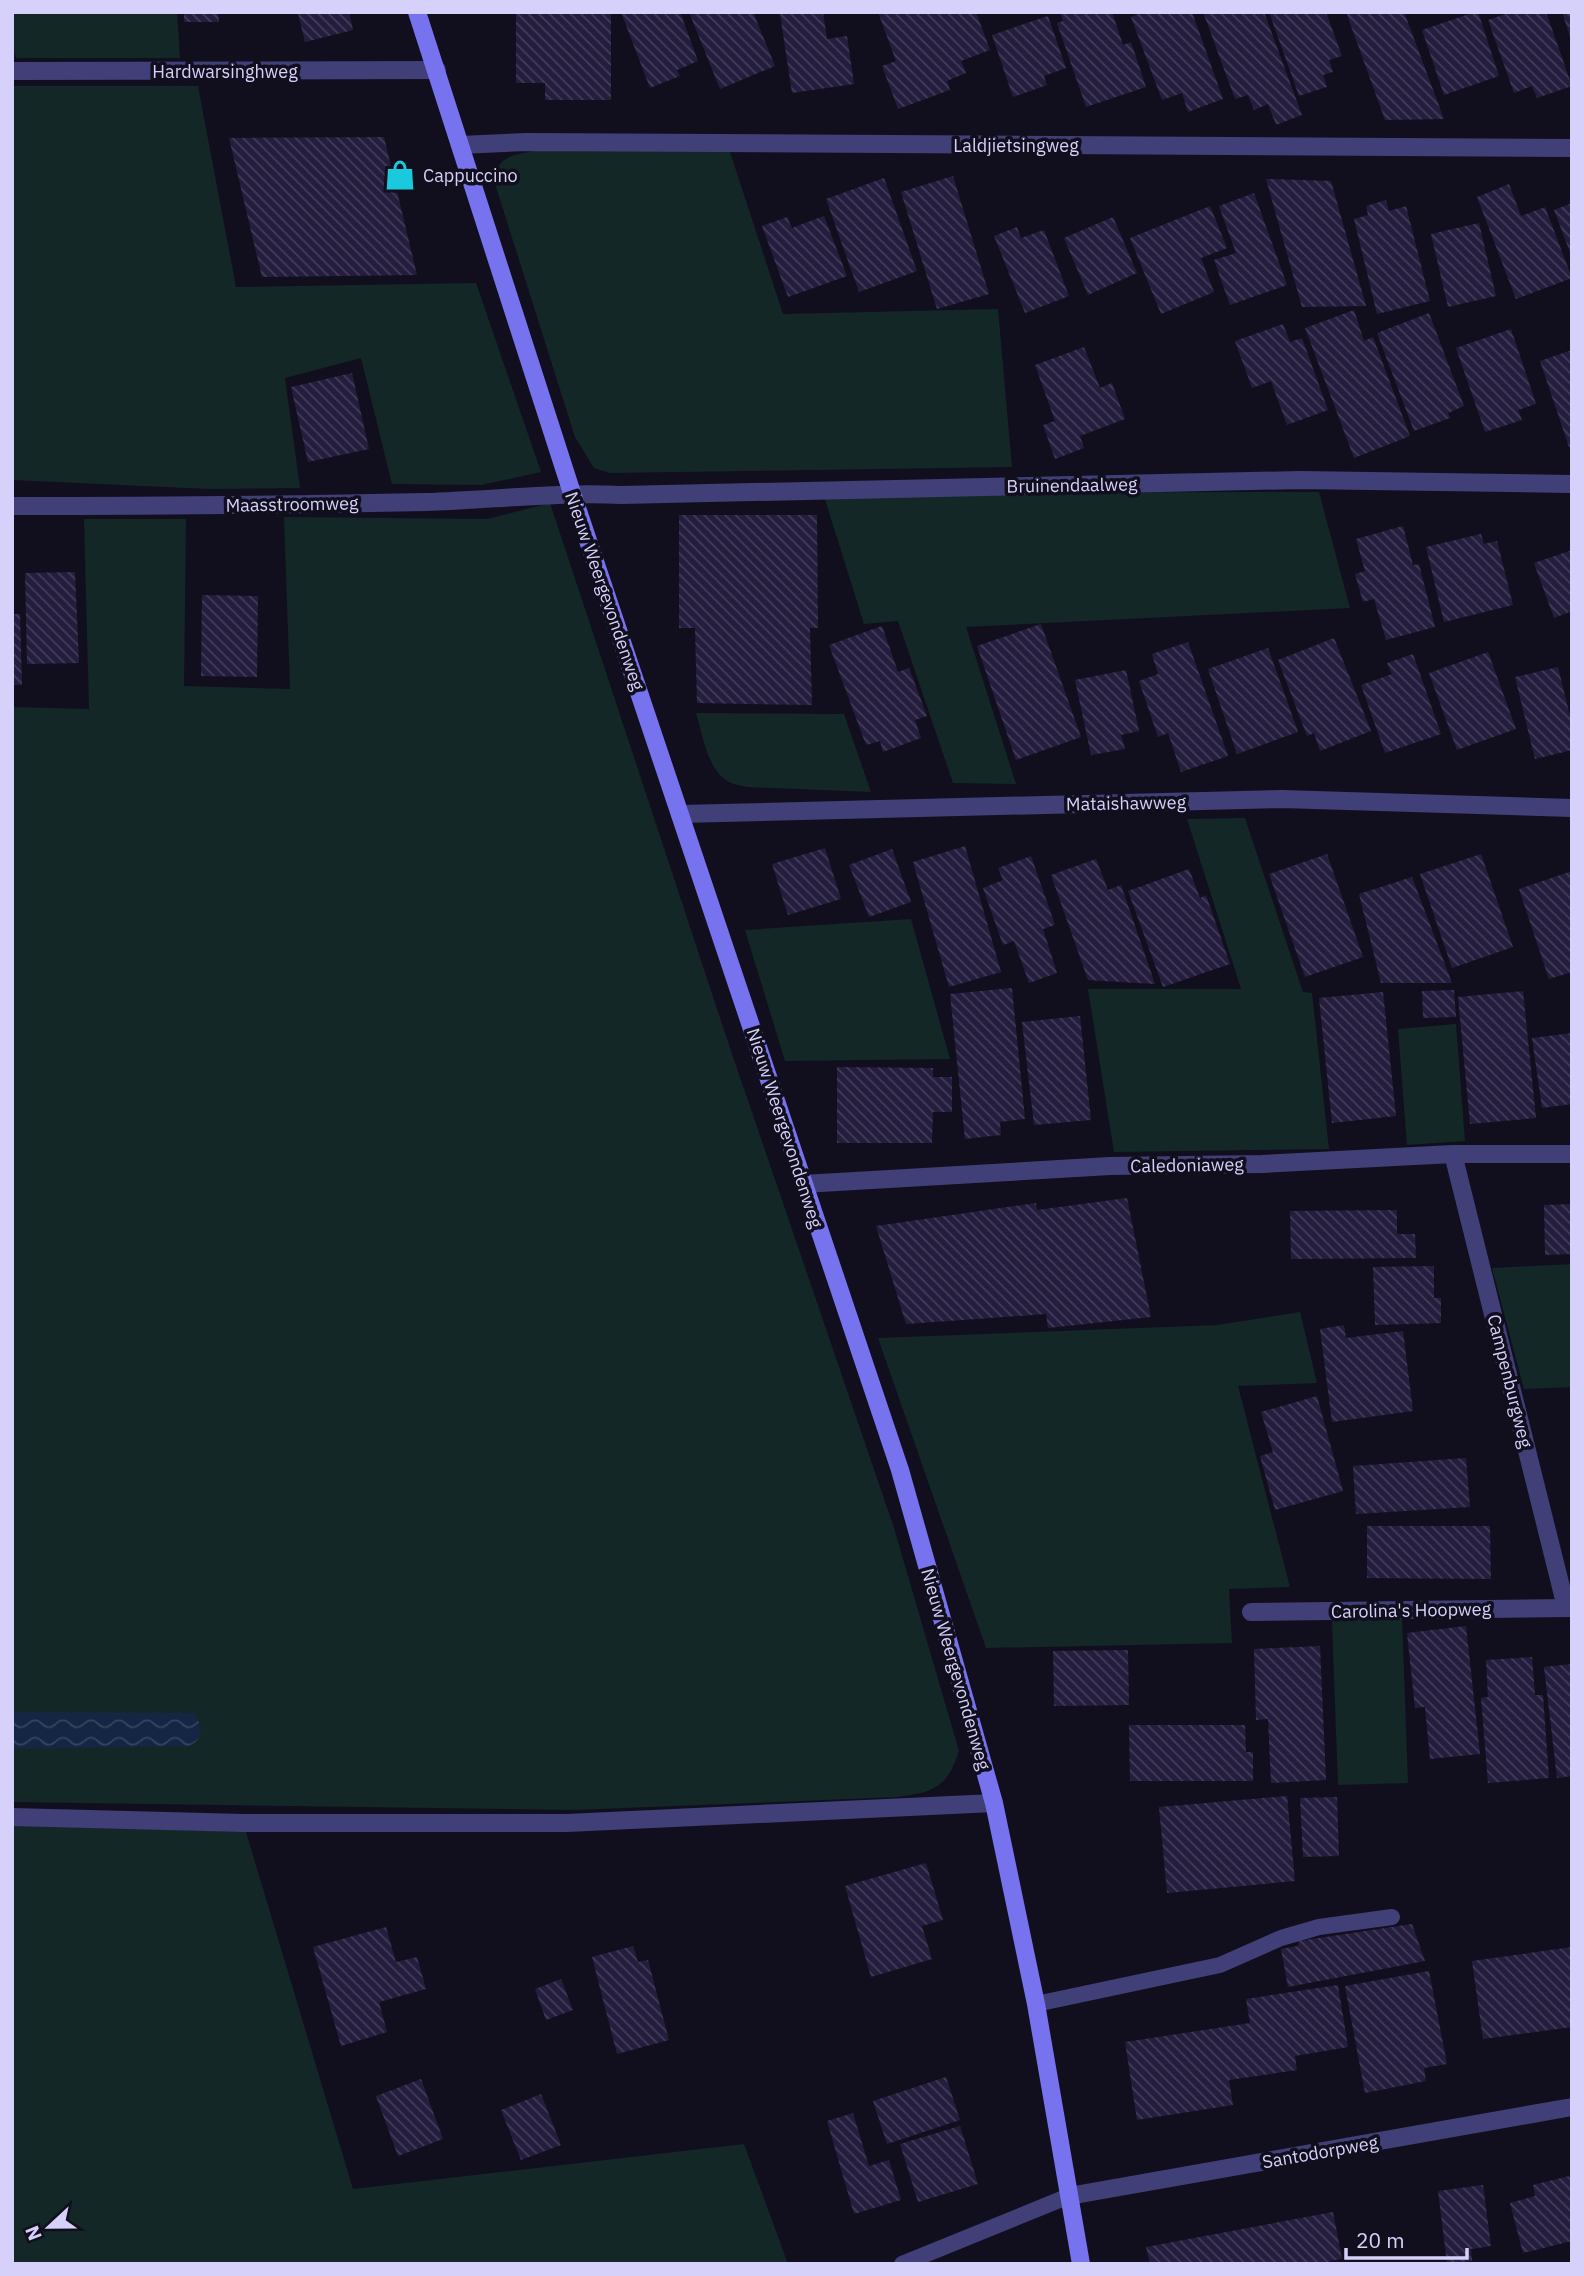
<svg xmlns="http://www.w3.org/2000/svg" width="1584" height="2276" viewBox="0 0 1584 2276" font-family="'IBM Plex Sans',sans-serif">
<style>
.green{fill:#132727}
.water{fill:url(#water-waves)}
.building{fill:url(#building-back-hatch)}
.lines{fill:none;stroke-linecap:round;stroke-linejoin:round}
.lane{stroke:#413f78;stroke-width:16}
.street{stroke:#413f78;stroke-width:18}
.secondary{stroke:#7773ef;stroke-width:18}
.labels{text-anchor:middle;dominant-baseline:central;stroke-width:7;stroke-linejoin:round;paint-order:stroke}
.street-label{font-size:18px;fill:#d6d1fa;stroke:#110f1e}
.poi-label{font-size:18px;fill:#d6d1fa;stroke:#110f1e;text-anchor:start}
</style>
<defs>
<pattern id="water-waves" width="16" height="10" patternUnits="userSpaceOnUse" patternTransform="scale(1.75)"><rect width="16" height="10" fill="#142643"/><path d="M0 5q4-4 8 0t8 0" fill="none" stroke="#35445f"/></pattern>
<pattern id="building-back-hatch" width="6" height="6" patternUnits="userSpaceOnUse" patternTransform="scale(1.75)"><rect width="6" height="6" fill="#241d3d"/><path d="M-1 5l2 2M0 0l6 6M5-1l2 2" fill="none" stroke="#433d5a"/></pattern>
</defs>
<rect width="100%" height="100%" fill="#110f1e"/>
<g class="green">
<polygon points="12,12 177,12 180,58 16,58 12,45"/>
<polygon points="12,86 198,86 236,287 476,283 541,472 481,485 392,484 361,358 285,378 300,488 210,489 12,480"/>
<path d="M 542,149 L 730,152 L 783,314 L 998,309 L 1012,467 L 610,473 L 594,468 L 575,437 L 496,187 C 493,153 515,156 542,149 Z"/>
<polygon points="1319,492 1350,608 966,627 1016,784 953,783 898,621 864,624 823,493"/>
<path d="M 550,503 L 728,1042 L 894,1528 L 959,1751 C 947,1787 935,1792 898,1797 L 574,1810 L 12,1802 L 12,707 L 89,709 L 84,519 L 186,519 L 184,686 L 290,689 L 284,517 L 487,519 Z"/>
<path d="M 696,713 L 844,714 L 871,792 L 748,787 C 743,786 736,785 731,783 C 707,772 703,735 696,713 Z"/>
<polygon points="1245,818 1303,992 1312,993 1329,1149 1114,1152 1088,989 1241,989 1187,819"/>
<polygon points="911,919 950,1059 785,1061 745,930"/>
<polygon points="1456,1024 1465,1141 1407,1145 1398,1029"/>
<polygon points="1572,1264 1572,1387 1524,1389 1492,1268"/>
<polygon points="1300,1312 1317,1383 1238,1386 1290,1587 1229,1589 1232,1643 986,1648 878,1338 1217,1325"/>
<polygon points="1402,1618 1408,1783 1338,1785 1332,1621"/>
<polygon points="12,1825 246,1832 353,2189 744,2144 788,2264 12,2264"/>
</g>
<path class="water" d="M 12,1712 L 195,1713 C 202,1728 205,1739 188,1746 L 12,1749 Z"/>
<g class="building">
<polygon points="184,12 218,12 219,22 184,22"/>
<polygon points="303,12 349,12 353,30 305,42 298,13"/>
<polygon points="516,12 611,12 611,100 545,100 545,83 516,83"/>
<polygon points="621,12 680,12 698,61 677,70 680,76 650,88"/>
<polygon points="689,12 753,12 775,66 720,89"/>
<polygon points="792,12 823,12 827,39 847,36 854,84 792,93 780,14"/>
<polygon points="878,12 976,12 990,50 961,61 966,73 947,81 950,90 898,109 882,66 896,61"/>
<polygon points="1060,12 1112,12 1123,45 1131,42 1146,87 1086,107 1057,23 1063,21"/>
<polygon points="1143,12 1192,12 1223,99 1188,112 1182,93 1162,100 1131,17"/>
<polygon points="1203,12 1264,12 1302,115 1276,125 1268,104 1254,110 1248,95 1235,99"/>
<polygon points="1269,12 1326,12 1342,56 1329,60 1333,72 1323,75 1327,87 1299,96"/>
<polygon points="1346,12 1404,12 1444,119 1385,120"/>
<polygon points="1475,12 1478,12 1499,76 1444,95 1422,30"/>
<polygon points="1511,12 1546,12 1572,86 1537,98 1532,86 1514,93 1488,20"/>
<polygon points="1562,12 1572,12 1572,40 1571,40"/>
<polygon points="1048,16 1066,68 1044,76 1047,85 1013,97 992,35"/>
<polygon points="384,137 417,275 262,277 229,138"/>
<polygon points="953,176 989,294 937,309 901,192"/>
<polygon points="884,178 917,271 859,292 826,199"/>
<polygon points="1266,179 1331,181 1366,306 1302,307"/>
<polygon points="1509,184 1521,216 1545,207 1572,278 1516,299 1477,197"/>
<polygon points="1254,193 1287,285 1230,305 1214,260 1236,253 1219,206"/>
<polygon points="1386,200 1389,211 1406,206 1430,301 1377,314 1354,219 1368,215 1366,206"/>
<polygon points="1572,203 1572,255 1571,255 1554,210"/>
<polygon points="1210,206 1227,248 1201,258 1214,292 1161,314 1130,238"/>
<polygon points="824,216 847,276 788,297 762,226 787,217 792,228"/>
<polygon points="1113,217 1137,273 1088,295 1064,238"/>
<polygon points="1479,223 1496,296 1448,307 1431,234"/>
<polygon points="1017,227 1021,238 1044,230 1069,296 1025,313 994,236"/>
<polygon points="1354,310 1364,341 1373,337 1410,436 1354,458 1305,328"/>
<polygon points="1429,313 1464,406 1448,413 1450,418 1414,431 1377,333"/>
<polygon points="1283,324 1290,342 1302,338 1328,410 1287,425 1271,381 1252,388 1235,341"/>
<polygon points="1511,329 1536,404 1518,410 1522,420 1485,432 1456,348"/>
<polygon points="1084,347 1100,388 1112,383 1125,419 1080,436 1084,448 1055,459 1043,425 1055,421 1035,365"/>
<polygon points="1572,350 1572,447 1569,447 1540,361"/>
<polygon points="352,373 369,449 308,462 291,387"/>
<polygon points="679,515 817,515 818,628 810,628 812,705 697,703 695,628 679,628"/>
<polygon points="1403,526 1413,565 1419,564 1435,627 1386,640 1374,599 1363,602 1355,574 1365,571 1356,539"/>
<polygon points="1481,534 1484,544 1497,541 1513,605 1444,622 1426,547"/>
<polygon points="1572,550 1572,611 1554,618 1534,563"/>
<polygon points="75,572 79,663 27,664 25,573"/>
<polygon points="202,595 258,596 257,677 201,676"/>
<polygon points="12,614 20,614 22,685 12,685"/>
<polygon points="1041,624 1081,737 1016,760 977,646"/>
<polygon points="882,626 898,672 909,668 927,716 915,720 921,738 883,752 880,741 866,745 829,645"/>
<polygon points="1334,638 1371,731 1320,751 1314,733 1307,736 1278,660"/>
<polygon points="1188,642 1228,756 1181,772 1168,733 1158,737 1139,681 1158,674 1152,654"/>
<polygon points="1268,648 1298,732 1237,754 1208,669"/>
<polygon points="1488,652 1516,729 1457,750 1429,673"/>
<polygon points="1413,654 1441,734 1385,753 1361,685 1392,674 1387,663"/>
<polygon points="1558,667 1572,724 1572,750 1535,759 1515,677"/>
<polygon points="1126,670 1139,731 1121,735 1125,749 1091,755 1075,680"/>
<polygon points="965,846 1001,972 949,987 913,862"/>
<polygon points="825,848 841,899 788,915 772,864"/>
<polygon points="892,849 911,902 869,917 849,865"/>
<polygon points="1327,854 1363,957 1305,977 1269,874"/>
<polygon points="1481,854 1513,947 1452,968 1420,874"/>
<polygon points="1031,856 1055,925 1043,929 1057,973 1029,983 1014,941 1003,945 983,888 1003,880 998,868"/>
<polygon points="1096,859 1108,890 1121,885 1155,984 1088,980 1051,875"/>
<polygon points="1189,869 1200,898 1206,895 1230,964 1163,987 1128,891"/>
<polygon points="1572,871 1572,972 1549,979 1519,889"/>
<polygon points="1412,877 1452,983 1381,983 1359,894"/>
<polygon points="1012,988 1025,1119 1000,1122 1001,1135 965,1139 950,994"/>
<polygon points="1454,990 1456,1017 1423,1018 1422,991"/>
<polygon points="1523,991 1536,1118 1470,1124 1458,997"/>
<polygon points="1383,992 1396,1116 1332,1123 1319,998"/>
<polygon points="1080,1016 1091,1120 1034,1125 1022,1022"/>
<polygon points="1572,1033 1572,1104 1542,1108 1532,1038"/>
<polygon points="837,1067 933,1068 933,1077 952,1077 952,1112 933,1112 932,1143 837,1143"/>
<polygon points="1127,1198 1151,1317 1048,1328 1046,1314 906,1324 876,1226 1036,1203 1037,1210"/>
<polygon points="1572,1204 1572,1254 1545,1255 1544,1205"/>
<polygon points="1397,1210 1397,1234 1415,1234 1416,1258 1291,1259 1290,1211"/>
<polygon points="1434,1266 1434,1298 1441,1298 1441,1323 1375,1325 1373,1267"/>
<polygon points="1344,1325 1346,1338 1403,1331 1413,1411 1332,1422 1320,1329"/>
<polygon points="1317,1396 1343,1491 1275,1510 1260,1456 1273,1452 1261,1412"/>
<polygon points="1466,1458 1470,1507 1356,1514 1353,1466"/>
<polygon points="1367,1526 1490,1526 1491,1579 1367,1578"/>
<polygon points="1466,1626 1480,1754 1430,1759 1425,1707 1415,1708 1407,1633"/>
<polygon points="1320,1646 1326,1780 1271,1783 1268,1719 1256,1720 1254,1649"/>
<polygon points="1128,1650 1129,1705 1054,1706 1053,1651"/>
<polygon points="1532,1657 1535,1695 1543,1695 1549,1778 1488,1783 1481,1698 1488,1697 1486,1660"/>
<polygon points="1572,1664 1572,1776 1557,1778 1544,1667"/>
<polygon points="1129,1725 1245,1725 1246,1752 1253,1752 1253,1781 1130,1781"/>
<polygon points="1287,1796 1295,1881 1167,1893 1159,1807"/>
<polygon points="1337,1797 1339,1856 1303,1857 1300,1798"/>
<polygon points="926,1863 943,1920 922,1926 932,1959 871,1977 845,1886"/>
<polygon points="1412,1924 1425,1961 1288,1987 1281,1949 1298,1946 1299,1941"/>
<polygon points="386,1927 396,1962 417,1957 426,1989 379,2002 387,2032 341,2046 313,1947"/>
<polygon points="633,1946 638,1962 648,1960 669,2040 617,2054 592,1957"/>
<polygon points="1572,1947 1572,2027 1483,2039 1472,1961"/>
<polygon points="1429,1971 1447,2064 1424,2068 1426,2081 1365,2093 1345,1986"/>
<polygon points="561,1979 573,2010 546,2020 535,1989"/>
<polygon points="1338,1985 1348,2047 1295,2056 1297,2070 1229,2080 1233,2105 1137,2120 1125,2042 1250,2023 1246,1999"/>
<polygon points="946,2077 960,2120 887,2144 873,2101"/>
<polygon points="421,2079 443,2139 398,2156 376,2096"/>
<polygon points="541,2094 561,2145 521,2160 501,2110"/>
<polygon points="853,2113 869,2166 889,2160 901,2200 854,2214 827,2121"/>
<polygon points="960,2126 978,2184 918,2202 900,2144"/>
<polygon points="1569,2176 1572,2185 1572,2241 1523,2253 1510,2203 1535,2196 1533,2185"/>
<polygon points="1483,2185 1491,2246 1471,2249 1472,2261 1447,2263 1438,2191"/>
<polygon points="1333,2212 1342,2259 1329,2261 1329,2264 1150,2264 1146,2247"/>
</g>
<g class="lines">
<g class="lane">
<polyline points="1036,2004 1220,1965 1281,1938 1319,1927 1392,1917"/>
<polyline points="902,2264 1069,2196"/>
</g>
<g class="street">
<polyline points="12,71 437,70"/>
<polyline points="460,145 526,142 1572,148"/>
<path d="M 12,506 C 150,506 288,505 426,502 C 491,500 556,492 621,495 L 1300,480 L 1572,484"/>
<polyline points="680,814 1282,799 1572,808"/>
<polyline points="1453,1154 1566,1607"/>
<polyline points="803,1184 1110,1166 1262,1164 1453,1154 1572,1154"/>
<polyline points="1251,1612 1572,1608"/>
<polyline points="12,1817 243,1823 567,1823 994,1803"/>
<polyline points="1069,2196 1572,2107"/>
</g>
<polyline class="secondary" points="417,12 572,493 900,1470 994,1803 1036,2004 1081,2264"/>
</g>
<defs>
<g id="shop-bare" transform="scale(2.415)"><path d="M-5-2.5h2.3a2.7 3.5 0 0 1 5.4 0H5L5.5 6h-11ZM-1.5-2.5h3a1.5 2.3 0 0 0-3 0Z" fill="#1ac9dd" stroke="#110f1e" stroke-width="2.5" paint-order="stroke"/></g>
</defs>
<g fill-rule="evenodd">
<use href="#shop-bare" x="400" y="175"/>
</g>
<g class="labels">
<g class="street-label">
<text x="225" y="71">Hardwarsinghweg</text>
<text x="1016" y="145">Laldjietsingweg</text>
<text transform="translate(1072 485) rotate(-1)">Bruinendaalweg</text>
<text transform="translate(292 504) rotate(-1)">Maasstroomweg</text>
<text transform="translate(605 591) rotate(71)">Nieuw Weergevondenweg</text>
<text transform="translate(1126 803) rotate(-1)">Mataishawweg</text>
<text transform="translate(785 1128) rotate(72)">Nieuw Weergevondenweg</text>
<text transform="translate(1187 1165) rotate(-1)">Caledoniaweg</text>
<text transform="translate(1510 1381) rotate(76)">Campenburgweg</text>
<text transform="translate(1411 1610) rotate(-1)">Carolina's Hoopweg</text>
<text transform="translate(956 1669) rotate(74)">Nieuw Weergevondenweg</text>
<text transform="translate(1320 2152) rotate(-10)">Santodorpweg</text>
</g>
<g class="poi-label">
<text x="423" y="175">Cappuccino</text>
</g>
</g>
<rect width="1584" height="2276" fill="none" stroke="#d6d1fa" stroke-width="28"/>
<g transform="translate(49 2227) rotate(248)" stroke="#110f1e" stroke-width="5" paint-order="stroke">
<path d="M0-5L12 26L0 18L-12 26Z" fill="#d6d1fa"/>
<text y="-10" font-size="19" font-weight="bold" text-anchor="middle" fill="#d6d1fa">N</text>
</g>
<path d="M1346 2248v10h121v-10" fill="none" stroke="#d6d1fa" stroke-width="3.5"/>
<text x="1356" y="2248" font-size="21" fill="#d6d1fa" stroke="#110f1e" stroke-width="5" paint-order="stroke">20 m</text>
</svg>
